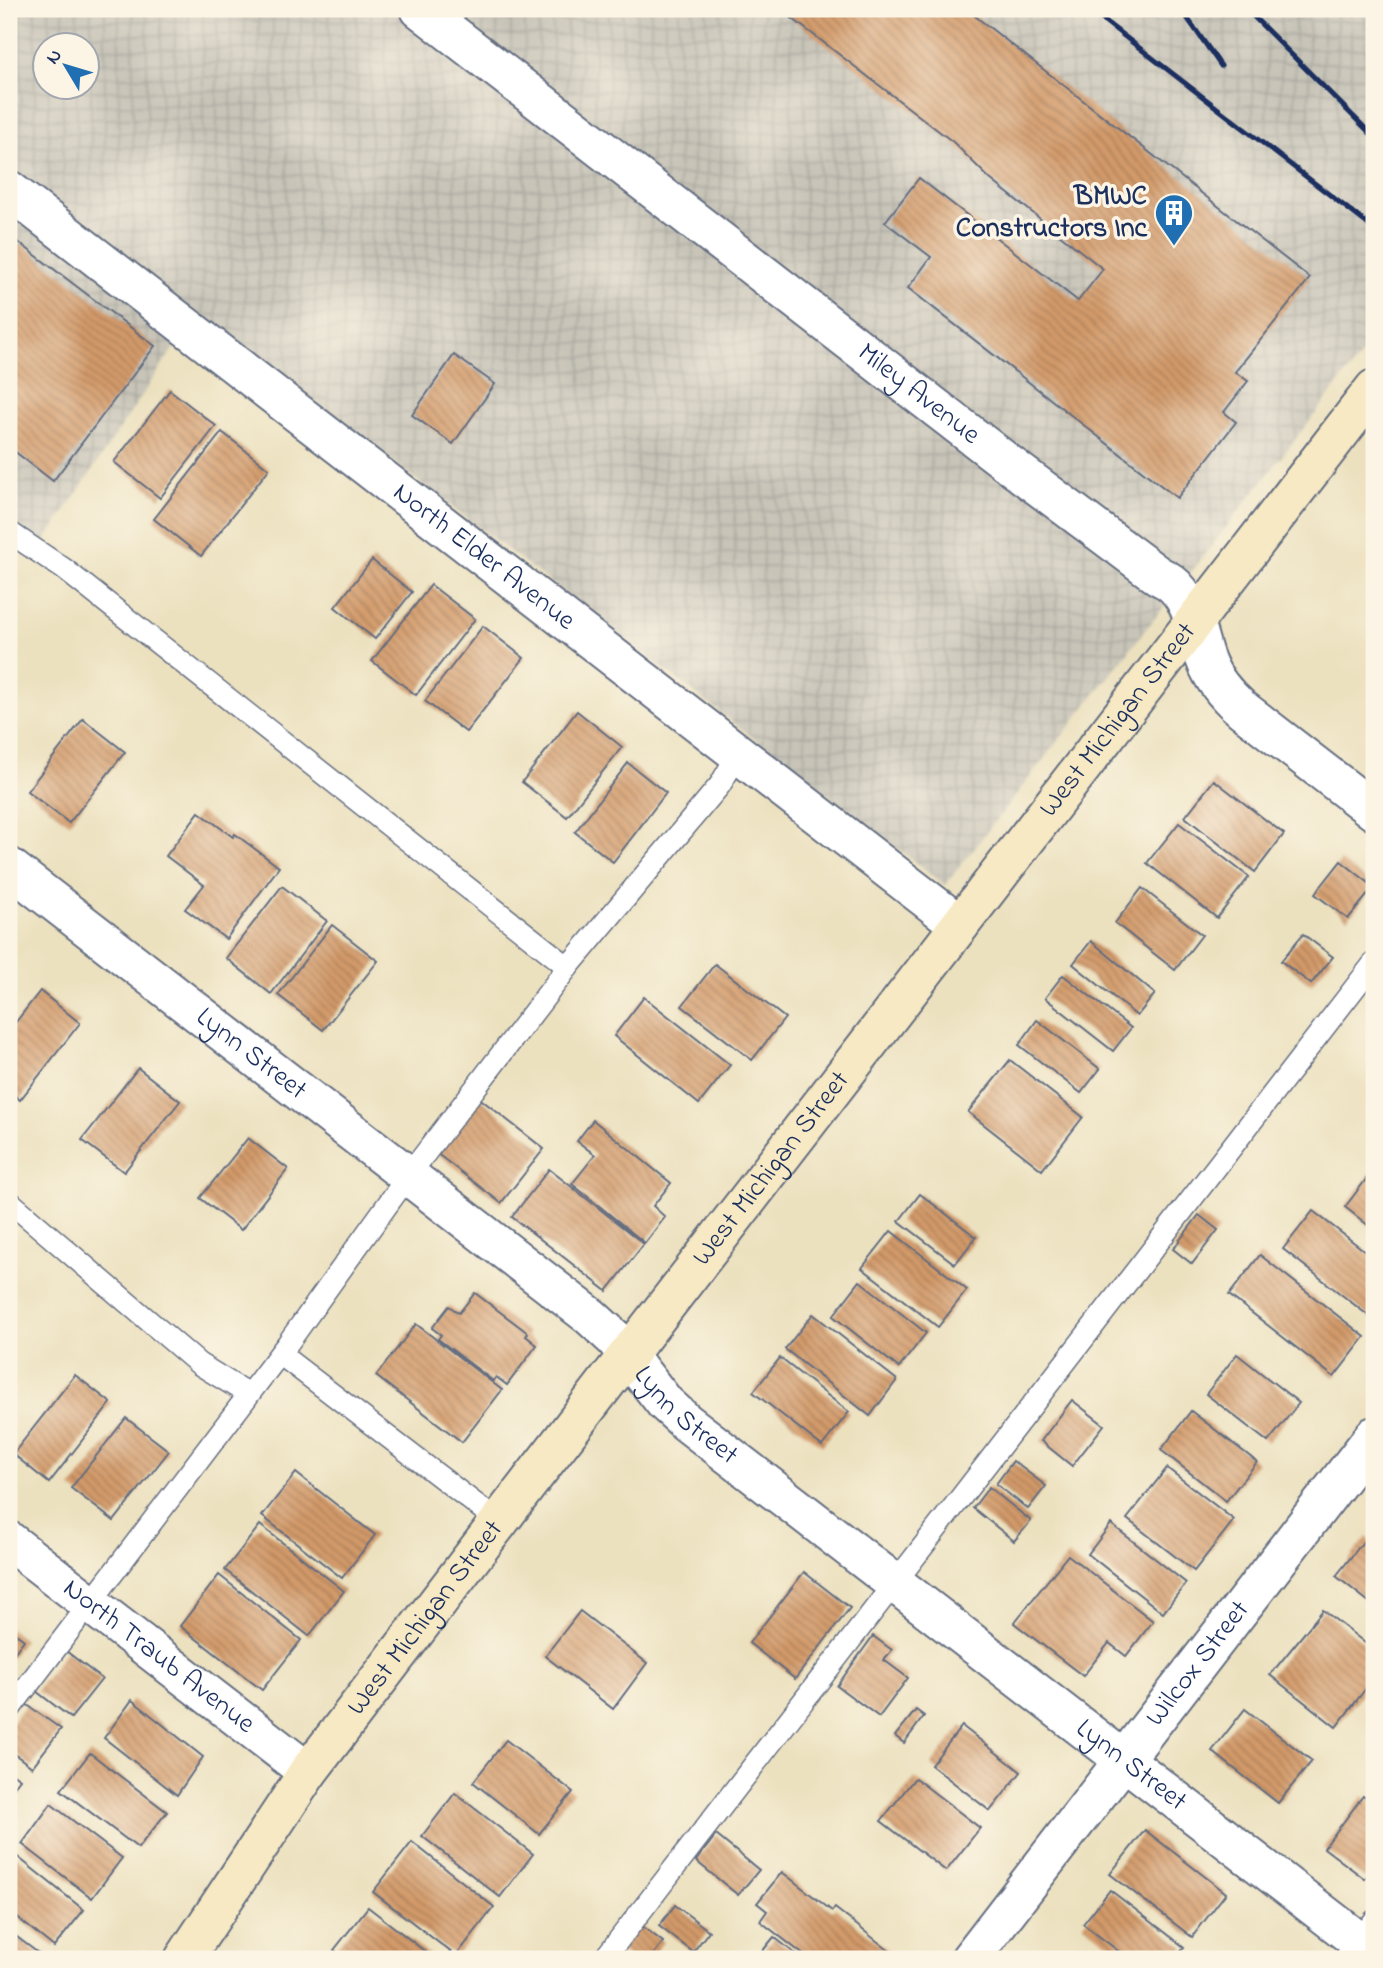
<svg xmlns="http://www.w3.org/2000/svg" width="1383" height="1968" viewBox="0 0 1383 1968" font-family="'Indie Flower',sans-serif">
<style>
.industrial{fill:url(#industrial-grid);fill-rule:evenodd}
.building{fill:url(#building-back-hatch)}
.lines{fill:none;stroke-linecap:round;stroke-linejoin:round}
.lane-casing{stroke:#646d80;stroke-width:24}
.street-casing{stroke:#646d80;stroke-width:42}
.secondary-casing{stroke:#646d80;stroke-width:42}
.lane{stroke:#fff;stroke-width:21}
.street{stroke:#fff;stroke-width:38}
.secondary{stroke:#f7e9c3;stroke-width:38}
.rail{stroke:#1b2f5e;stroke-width:5}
.labels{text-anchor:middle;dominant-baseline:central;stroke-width:7;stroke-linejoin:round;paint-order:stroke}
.poi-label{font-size:28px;font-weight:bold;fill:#1b2f5e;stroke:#fcf5e5;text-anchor:end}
.street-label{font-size:28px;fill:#1b2f5e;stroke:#fcf5e5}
</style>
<defs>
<pattern id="industrial-grid" width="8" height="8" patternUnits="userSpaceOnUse" patternTransform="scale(1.75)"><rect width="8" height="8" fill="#c8c4b8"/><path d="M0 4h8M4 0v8" fill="none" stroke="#aba9a1"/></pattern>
<pattern id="building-back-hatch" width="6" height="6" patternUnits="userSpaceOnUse" patternTransform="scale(1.75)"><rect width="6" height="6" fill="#d39a69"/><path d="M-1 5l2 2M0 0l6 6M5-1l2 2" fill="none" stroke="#aa7e5a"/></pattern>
</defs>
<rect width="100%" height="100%" fill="#fcf5e5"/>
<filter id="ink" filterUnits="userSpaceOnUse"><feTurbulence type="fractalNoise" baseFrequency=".0143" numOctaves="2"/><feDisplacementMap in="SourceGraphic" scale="14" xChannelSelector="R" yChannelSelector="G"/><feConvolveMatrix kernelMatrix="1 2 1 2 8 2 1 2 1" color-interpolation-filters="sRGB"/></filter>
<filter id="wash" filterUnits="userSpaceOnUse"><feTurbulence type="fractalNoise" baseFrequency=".00686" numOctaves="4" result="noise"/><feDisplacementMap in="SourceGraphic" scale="28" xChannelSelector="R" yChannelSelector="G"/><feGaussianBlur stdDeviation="1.57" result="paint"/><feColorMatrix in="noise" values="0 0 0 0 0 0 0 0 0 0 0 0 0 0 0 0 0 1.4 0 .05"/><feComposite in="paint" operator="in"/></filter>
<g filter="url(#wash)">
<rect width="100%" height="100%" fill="#ece1bf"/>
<path class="industrial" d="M 9,9 L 1374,9 L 1374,339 L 945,885 L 200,314 L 177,343 L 41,547 L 9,523 ZM 46,46 L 88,46 L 88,88 L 46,88 Z"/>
<g id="blocks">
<g class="building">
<polygon points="780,9 966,9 1310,278 1235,372 1248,381 1224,412 1236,422 1177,498 908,288 931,257 885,222 919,178 1078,301 1103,269 990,179 953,142"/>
<polygon points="9,235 155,346 53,481 14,451 9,458"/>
<polygon points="454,355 495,384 453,444 412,415"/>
<polygon points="170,390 216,426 160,498 114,462"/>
<polygon points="222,432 269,469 201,556 154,519"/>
<polygon points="372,560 412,592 375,639 335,607"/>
<polygon points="431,585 475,619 416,695 372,661"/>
<polygon points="483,626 524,658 466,732 425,701"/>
<polygon points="577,711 622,747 567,817 522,782"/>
<polygon points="83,719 125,752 69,823 27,791"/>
<polygon points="628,763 666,793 613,862 575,832"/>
<polygon points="1214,780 1284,834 1255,872 1185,817"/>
<polygon points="199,812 233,837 235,834 279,867 226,939 185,909 204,885 166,856"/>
<polygon points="1179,823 1249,877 1217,918 1147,863"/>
<polygon points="1341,861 1374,887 1348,919 1315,894"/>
<polygon points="282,886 327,921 271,994 226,958"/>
<polygon points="1142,888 1202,935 1175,970 1115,923"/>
<polygon points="332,925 378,961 323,1030 278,995"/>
<polygon points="1303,934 1333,957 1311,984 1281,961"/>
<polygon points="1091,941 1155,994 1137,1016 1073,964"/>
<polygon points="715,964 785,1018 752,1060 682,1006"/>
<polygon points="1063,975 1131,1028 1113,1051 1045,998"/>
<polygon points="40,991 80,1023 20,1100 9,1091 9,1031"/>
<polygon points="644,997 730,1065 699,1104 614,1036"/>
<polygon points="1037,1020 1100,1069 1081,1093 1019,1045"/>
<polygon points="1010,1060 1083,1117 1042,1170 968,1112"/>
<polygon points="138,1068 180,1101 124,1172 82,1140"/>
<polygon points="478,1097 544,1149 501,1203 435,1152"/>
<polygon points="593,1120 671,1183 653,1206 665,1217 645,1243 572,1184 595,1155 577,1141"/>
<polygon points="248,1138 288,1169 241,1230 200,1198"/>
<polygon points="549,1169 644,1244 607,1291 512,1217"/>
<polygon points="1374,1169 1374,1230 1345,1207"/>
<polygon points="920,1194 976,1237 955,1264 899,1221"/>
<polygon points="1313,1211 1374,1258 1374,1320 1283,1249"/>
<polygon points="1199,1215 1218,1230 1192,1264 1173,1249"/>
<polygon points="891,1231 967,1290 938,1327 862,1268"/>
<polygon points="1260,1255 1365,1337 1334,1377 1229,1295"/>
<polygon points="860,1281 926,1333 899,1368 833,1316"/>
<polygon points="475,1293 528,1333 526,1336 537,1345 507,1385 496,1377 493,1381 438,1339 441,1335 432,1328 449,1306 459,1313"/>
<polygon points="813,1314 897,1380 870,1416 785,1349"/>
<polygon points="416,1324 502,1390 462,1442 376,1376"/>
<polygon points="1237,1354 1299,1403 1268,1442 1206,1394"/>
<polygon points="780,1358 849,1412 822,1446 753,1392"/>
<polygon points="75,1375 111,1403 49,1483 13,1454"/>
<polygon points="1072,1400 1104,1425 1072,1466 1041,1441"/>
<polygon points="1191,1411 1257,1462 1226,1501 1161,1450"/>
<polygon points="126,1418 169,1451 114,1521 71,1488"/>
<polygon points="1013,1461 1046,1486 1028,1509 996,1484"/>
<polygon points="1167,1468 1234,1520 1194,1571 1127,1519"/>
<polygon points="296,1473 375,1535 342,1578 262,1516"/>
<polygon points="989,1487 1031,1521 1014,1541 973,1508"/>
<polygon points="1111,1524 1186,1583 1163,1613 1088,1554"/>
<polygon points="260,1525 344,1591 309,1636 225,1570"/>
<polygon points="1367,1537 1374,1543 1374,1606 1336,1576"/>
<polygon points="1068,1555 1153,1621 1126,1656 1109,1643 1083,1676 1014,1623"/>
<polygon points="804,1572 850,1608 795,1679 749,1643"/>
<polygon points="219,1575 301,1640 262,1690 180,1626"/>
<polygon points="1323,1610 1374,1650 1374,1678 1336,1727 1270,1675"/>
<polygon points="580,1611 647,1663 613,1709 545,1656"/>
<polygon points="9,1628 24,1640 9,1660"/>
<polygon points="873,1636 892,1650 884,1660 908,1678 879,1717 837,1686"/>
<polygon points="66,1651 102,1679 71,1718 36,1691"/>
<polygon points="132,1700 203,1757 177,1795 104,1738"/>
<polygon points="26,1704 61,1729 32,1767 9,1750 9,1726"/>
<polygon points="1245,1709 1312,1761 1278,1803 1212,1751"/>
<polygon points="916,1710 924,1716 904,1743 895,1736"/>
<polygon points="962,1726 1021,1772 990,1811 931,1765"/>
<polygon points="506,1740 573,1792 539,1834 473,1782"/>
<polygon points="90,1753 167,1812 138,1848 61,1790"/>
<polygon points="9,1771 20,1779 9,1793"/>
<polygon points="915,1778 980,1828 946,1871 881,1821"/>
<polygon points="455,1793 533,1854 500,1897 422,1836"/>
<polygon points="1363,1796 1374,1804 1374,1867 1365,1879 1324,1848"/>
<polygon points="51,1804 122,1858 92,1898 22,1844"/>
<polygon points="1145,1830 1226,1893 1192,1937 1110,1874"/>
<polygon points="716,1835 759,1870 738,1895 696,1861"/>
<polygon points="412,1842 494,1907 456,1956 373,1892"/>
<polygon points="14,1854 84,1910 54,1947 9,1911 9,1861"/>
<polygon points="782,1872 832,1911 835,1908 896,1956 893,1959 809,1959 760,1921 767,1911 757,1903"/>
<polygon points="1110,1890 1184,1947 1174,1959 1129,1959 1083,1924"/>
<polygon points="675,1905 709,1931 693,1952 659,1926"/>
<polygon points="368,1907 431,1956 428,1959 346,1959 334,1950"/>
<polygon points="637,1922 663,1942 650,1959 630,1959 617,1949"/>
<polygon points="9,1931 46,1959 9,1959"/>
<polygon points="774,1937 802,1959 756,1959"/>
</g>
</g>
</g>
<g filter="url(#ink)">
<use href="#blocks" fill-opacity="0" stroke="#646d80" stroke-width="2"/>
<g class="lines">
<g class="lane-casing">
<g id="lane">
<polyline points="9,532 64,569 568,967"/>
<polyline points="9,1201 199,1364 248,1394"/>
<polyline points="280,1354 499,1522"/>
<polyline points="9,1710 288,1343 408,1176 568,967 720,785 738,754"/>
<polyline points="604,1959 1374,963"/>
<polyline points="1345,1959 1374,1921"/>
</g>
</g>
<g class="street-casing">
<g id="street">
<path id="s1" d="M 420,9 L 1010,465 L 1156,574 C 1160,577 1166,579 1170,582 C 1194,600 1196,636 1206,661 C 1213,680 1227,696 1242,709 L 1374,811"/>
<path id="s2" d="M 9,190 L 960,925"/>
<path id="s3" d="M 9,867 L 591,1317 L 615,1339 L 665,1403 L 686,1422 L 1374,1953"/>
<path id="s4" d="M 9,1541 L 308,1772"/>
<path id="s5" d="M 970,1959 L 1374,1436"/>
</g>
</g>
<g class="secondary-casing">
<g id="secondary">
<path id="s6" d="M 184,1959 L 308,1772 L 518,1497 L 1374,389"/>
</g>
</g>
<use href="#lane" class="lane"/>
<use href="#street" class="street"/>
<use href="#secondary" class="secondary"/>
<g class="rail">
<polyline points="1089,9 1374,229"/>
<polyline points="1181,9 1221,66"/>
<polyline points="1246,9 1374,137"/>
</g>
</g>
</g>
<defs>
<g id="building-pin" transform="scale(2.0125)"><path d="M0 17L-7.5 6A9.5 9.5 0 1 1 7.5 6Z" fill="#1f6fb2" stroke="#fcf5e5"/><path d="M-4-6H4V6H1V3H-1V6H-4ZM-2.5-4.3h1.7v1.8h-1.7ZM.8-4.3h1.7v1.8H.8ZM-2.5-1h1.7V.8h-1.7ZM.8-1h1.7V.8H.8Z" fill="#fff"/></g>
</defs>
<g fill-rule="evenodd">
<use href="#building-pin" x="1174" y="213"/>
</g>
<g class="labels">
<g class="poi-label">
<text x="1147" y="197">BMWC<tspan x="1147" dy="32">Constructors Inc</tspan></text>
</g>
<g class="street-label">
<text stroke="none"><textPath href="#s1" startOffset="630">Miley Avenue</textPath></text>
<text stroke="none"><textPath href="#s2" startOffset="600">North Elder Avenue</textPath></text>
<text stroke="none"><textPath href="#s6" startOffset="1552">West Michigan Street</textPath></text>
<text stroke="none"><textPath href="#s3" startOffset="306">Lynn Street</textPath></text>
<text stroke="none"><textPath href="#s6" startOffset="985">West Michigan Street</textPath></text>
<text stroke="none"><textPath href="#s3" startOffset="873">Lynn Street</textPath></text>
<text stroke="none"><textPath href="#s6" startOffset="418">West Michigan Street</textPath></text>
<text stroke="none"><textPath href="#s4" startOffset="189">North Traub Avenue</textPath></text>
<text stroke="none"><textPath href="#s5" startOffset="373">Wilcox Street</textPath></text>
<text stroke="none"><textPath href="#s3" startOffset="1440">Lynn Street</textPath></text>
</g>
</g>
<rect width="1383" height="1968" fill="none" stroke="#fcf5e5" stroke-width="35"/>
<g transform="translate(66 66) rotate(308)"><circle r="33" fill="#fcf5e5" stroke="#a2a6af" stroke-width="2"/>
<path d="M0-5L12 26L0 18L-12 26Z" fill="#1f6fb2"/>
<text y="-10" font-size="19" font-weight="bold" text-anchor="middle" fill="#1b2f5e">N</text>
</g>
</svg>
